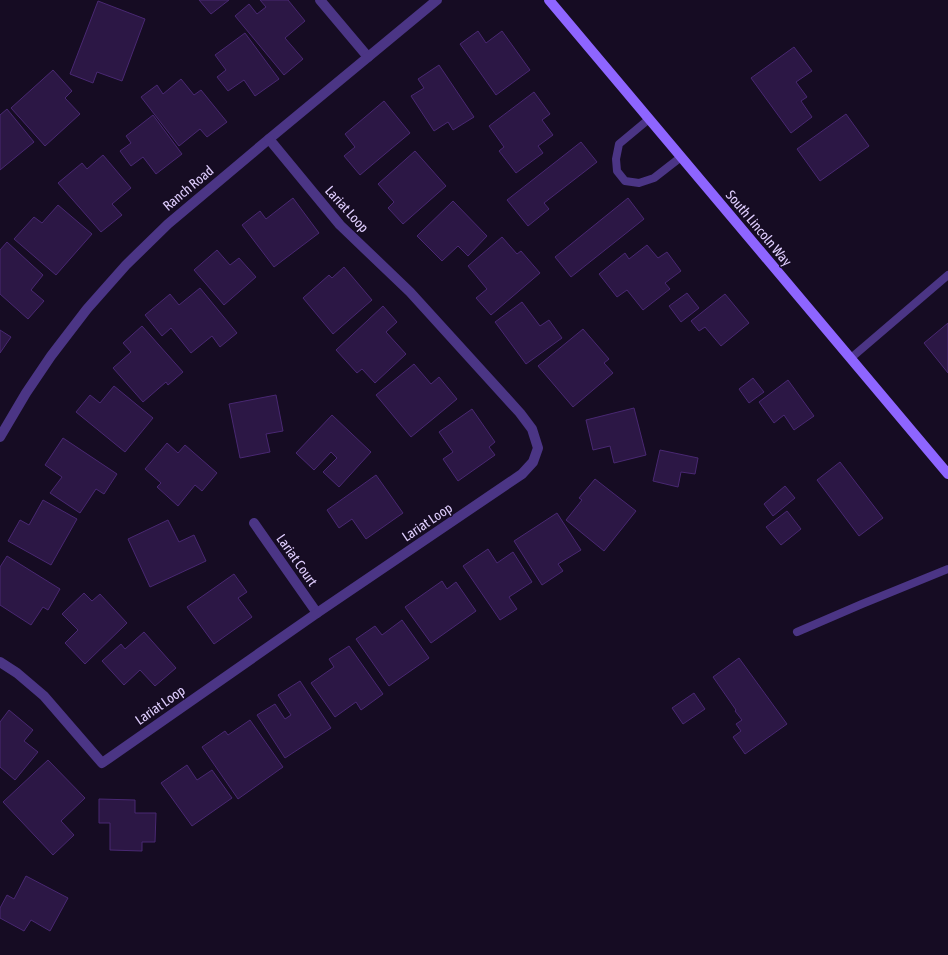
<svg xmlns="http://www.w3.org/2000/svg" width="948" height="955" viewBox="0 0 948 955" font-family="'Asap Condensed',sans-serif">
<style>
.building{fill:#2c1745;stroke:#492872}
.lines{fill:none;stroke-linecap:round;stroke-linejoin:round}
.service{stroke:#4b3585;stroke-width:8}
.minor{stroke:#4b3585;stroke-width:10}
.secondary{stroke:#8e65ff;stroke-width:10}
.labels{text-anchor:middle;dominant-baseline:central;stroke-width:3;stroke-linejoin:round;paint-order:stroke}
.street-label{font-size:14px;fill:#e0ceff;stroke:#160c23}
</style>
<rect width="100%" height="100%" fill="#160c23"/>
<g class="building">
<polygon points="199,0 229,0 211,14"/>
<polygon points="260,0 288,0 305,21 285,38 303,59 284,75 235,16 249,4 257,14 266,7"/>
<polygon points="98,1 145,19 122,81 97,72 93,83 70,74"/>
<polygon points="478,31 486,43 502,31 530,70 496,95 460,44"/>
<polygon points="245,33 279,79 255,96 244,80 228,91 217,77 226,70 215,55"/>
<polygon points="794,47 812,71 796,82 807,97 801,101 812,117 791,133 751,78"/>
<polygon points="439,65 474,117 453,130 448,122 434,131 411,96 424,88 418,79"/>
<polygon points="53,70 72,91 65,98 80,114 45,146 11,108"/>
<polygon points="181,79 194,95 201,90 227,122 207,137 200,129 179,146 141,97 157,85 163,94"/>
<polygon points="534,92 550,114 542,120 553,135 538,146 543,153 516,173 499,151 504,147 489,126"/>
<polygon points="384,101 410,133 360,175 344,156 355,147 345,134"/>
<polygon points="7,109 34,142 0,170 0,115"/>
<polygon points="846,114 869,146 820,181 797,149"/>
<polygon points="153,115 182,154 156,174 143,157 131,166 120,151 131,143 126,136"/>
<polygon points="581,142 597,162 544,203 549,209 528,226 507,200"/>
<polygon points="415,151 446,186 403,224 388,208 394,202 378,184"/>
<polygon points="103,155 131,188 112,204 122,215 101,232 58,183 82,163 87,169"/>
<polygon points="293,198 319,233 274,267 242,225 260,211 266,219"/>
<polygon points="628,198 644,219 571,277 555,257"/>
<polygon points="453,201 487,236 468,256 458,246 442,261 417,236"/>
<polygon points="58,205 92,234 56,275 14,239 34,217 42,223"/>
<polygon points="502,237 517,254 521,251 540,273 491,315 476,298 487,289 468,266"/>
<polygon points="7,242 43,275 31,290 44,301 28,319 0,294 0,250"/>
<polygon points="647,245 658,258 667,252 681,271 665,283 670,289 643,310 627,290 617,297 599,274 625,253 629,259"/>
<polygon points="217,250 230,265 239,258 256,277 224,305 194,270"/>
<polygon points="344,267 372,300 333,334 303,298 329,275 332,278"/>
<polygon points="200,288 237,333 220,347 212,336 191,353 171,328 162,336 145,315 170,294 179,305"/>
<polygon points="687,293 699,308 681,322 669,306"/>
<polygon points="725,294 749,323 721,346 705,327 699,331 691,321"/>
<polygon points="522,302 540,326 549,320 562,338 526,364 495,322"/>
<polygon points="383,306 397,322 386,332 406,354 375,383 362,369 357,373 336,350"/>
<polygon points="948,323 948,373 924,343"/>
<polygon points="142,326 183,372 168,385 166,382 143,402 113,368 131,352 123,343"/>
<polygon points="583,329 609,359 604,363 613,373 573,407 538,366"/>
<polygon points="0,330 11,337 0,353"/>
<polygon points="414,364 431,384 439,377 457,399 411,437 376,395"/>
<polygon points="753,378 764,392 749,403 739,389"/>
<polygon points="788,380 814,416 794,430 784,415 774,423 759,402"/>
<polygon points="114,386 153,418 125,452 76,412 90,395 100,403"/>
<polygon points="276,395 283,431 266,434 270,452 240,458 229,404"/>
<polygon points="634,408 646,455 614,463 610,446 593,450 586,420"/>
<polygon points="472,409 495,442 489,447 495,455 458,481 443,459 453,452 439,432"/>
<polygon points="332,415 371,452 339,487 323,472 337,458 331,452 314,470 296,453"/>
<polygon points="63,438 117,474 104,494 96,489 80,513 50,493 62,477 45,465"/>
<polygon points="167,443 178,453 185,445 217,473 202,491 195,485 178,506 157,487 161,483 145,469"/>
<polygon points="660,450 698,458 695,474 681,472 678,487 653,481"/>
<polygon points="840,462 883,518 859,536 817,480"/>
<polygon points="376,475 403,513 366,539 352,519 339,528 327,510"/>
<polygon points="595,479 636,511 604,551 566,520 582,500 579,498"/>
<polygon points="785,486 795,498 773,516 764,504"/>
<polygon points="43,500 77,519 51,565 8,541 20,520 29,525"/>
<polygon points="787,511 801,529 781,545 766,527"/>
<polygon points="557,513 581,550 558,564 563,571 542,585 514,541"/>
<polygon points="168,520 179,542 194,535 206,561 150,587 128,539"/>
<polygon points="488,549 497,563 513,552 532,582 509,597 517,609 500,620 463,566"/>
<polygon points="7,556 60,589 48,610 43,607 31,625 0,605 0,567"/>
<polygon points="234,574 247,592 238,598 252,617 214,644 187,607"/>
<polygon points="442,581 447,589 456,582 476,611 431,643 405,607"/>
<polygon points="84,593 92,601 100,594 127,623 85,664 65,643 78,630 62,614"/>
<polygon points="402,620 429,658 389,686 356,639 375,626 382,635"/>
<polygon points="144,632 176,668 155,686 140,670 124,685 102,661 121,644 125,649"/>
<polygon points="349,646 383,694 361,710 356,702 335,717 311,683 334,667 329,659"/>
<polygon points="739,658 787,724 745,754 733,737 741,731 736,724 742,720 735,711 736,710 713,677"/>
<polygon points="300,681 331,728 285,758 257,715 275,704 285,719 291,715 278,695"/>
<polygon points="694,693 705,709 683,724 672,708"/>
<polygon points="9,710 33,730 24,741 38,752 15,780 0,767 0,722"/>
<polygon points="250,720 283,767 238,799 202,747 225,731 228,735"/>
<polygon points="48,760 85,798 61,821 74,835 53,855 3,802"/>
<polygon points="187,765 197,780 212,770 232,798 192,826 161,783"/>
<polygon points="99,799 135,800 135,813 156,813 155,842 142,842 142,851 110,850 110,823 99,823"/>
<polygon points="26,876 68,898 50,931 31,920 24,931 0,918 0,908 7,895 14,899"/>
</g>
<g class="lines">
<g class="service">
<polyline points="649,119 619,144 616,159 617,171 625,181 639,183 654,178 681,157"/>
<polyline points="851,358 948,275"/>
<polyline points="797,632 862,604 948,569"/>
</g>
<g class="minor">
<polyline points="320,0 368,57"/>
<polyline points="0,437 26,393 51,356 87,309 126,265 168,224 269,139 437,0"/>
<polyline points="254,523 317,613"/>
<polyline points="0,662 17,673 44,696 102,763 317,613 522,474 533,462 538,448 532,429 520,413 410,292 340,225 269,139"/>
</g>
<polyline class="secondary" points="549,0 948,474"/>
</g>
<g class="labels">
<g class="street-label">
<text transform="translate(188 188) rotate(-40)">Ranch Road</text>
<text transform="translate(347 209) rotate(48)">Lariat Loop</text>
<text transform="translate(759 228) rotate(50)">South Lincoln Way</text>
<text transform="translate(427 522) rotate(-34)">Lariat Loop</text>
<text transform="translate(297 560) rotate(55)">Lariat Court</text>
<text transform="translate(160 705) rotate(-35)">Lariat Loop</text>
</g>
</g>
</svg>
